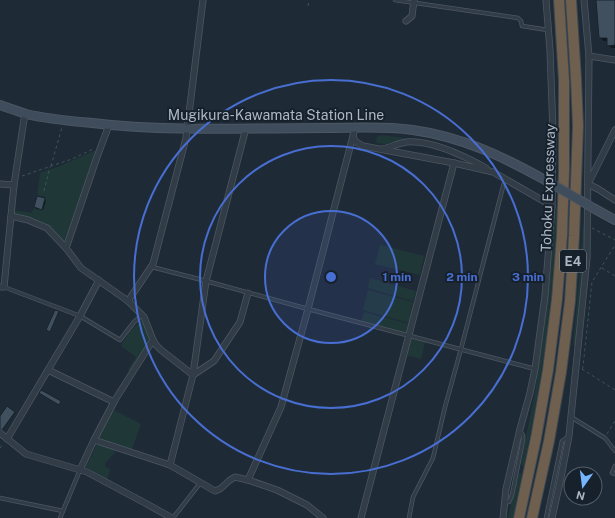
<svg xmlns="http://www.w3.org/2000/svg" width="615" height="518" viewBox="0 0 615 518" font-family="'Public Sans',sans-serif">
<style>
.green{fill:#203738}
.shadow{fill:#0007}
.building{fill:#40505f;stroke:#19232e}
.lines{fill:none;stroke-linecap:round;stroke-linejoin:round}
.lane-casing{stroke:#4c5763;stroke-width:4.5}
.street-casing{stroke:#4c5763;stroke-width:7}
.secondary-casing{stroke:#4c5763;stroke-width:10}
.highway-casing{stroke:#3c4752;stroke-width:12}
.path{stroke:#3d5455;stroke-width:1;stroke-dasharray:3 3;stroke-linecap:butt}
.lane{stroke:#313c47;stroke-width:3}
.street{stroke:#313c47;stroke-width:5.5}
.secondary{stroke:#3f4c5b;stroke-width:8}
.highway{stroke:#6e5f4e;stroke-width:10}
.secondary-bridge-casing{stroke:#4c5763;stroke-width:10;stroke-linecap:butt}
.secondary-bridge{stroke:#3f4c5b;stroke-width:8}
.ring{fill:none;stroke:#486ed2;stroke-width:2}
.labels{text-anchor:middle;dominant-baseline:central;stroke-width:4;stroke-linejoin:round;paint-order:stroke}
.shield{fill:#17212c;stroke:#7f8a97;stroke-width:1}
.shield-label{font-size:13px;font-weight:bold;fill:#abb7c5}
.street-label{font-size:14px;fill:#abb7c5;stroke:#17212c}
.centre{fill:#486ed2;stroke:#17212c;stroke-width:2}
.ring-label{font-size:12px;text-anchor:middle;font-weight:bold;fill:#486ed2;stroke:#17212c;stroke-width:4;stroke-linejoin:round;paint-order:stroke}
</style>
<rect width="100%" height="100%" fill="#1e2b37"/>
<g class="green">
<polygon points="380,135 412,139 385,144 377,143 376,140 377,137"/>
<polygon points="96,150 66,241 65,242 64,241 51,230 14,213 14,210 31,213 34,208 43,209 46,197 37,195 40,173 60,166"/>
<polygon points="554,206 558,207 552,281 546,340 537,397 524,466 523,467 521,463 536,386 547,303 554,218"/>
<polygon points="583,225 585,226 583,269 576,344 574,346 573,344 579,281"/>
<polygon points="380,245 424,256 420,275 375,264"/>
<polygon points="370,278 416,291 413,301 368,288"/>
<polygon points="368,290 413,302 409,323 363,310"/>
<polygon points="364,312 409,324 407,331 405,333 361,321"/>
<path d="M 142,320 L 148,332 L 151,341 L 131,372 L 128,370 L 136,357 L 121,346 C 127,335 132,328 142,320 Z"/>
<polygon points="412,339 425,342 421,359 406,355 409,341"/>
<polygon points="114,410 141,424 132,449 100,440 99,436"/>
<path d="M 97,444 L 116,450 C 114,456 106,459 105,466 L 110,470 L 107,479 L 86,467 Z"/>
<polygon points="518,473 522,473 513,518 508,518"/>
</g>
<g class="shadow">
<polygon points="597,0 615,0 615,48 612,48 608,45 608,41 604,41 600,38"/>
<polygon points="44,199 46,201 43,210 36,209 35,207"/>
<polygon points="8,407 15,413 3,429 0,427 0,418"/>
</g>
<g class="building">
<polygon points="596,0 615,0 615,45 607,46 607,38 599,38"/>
<polygon points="37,196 45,198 42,210 34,207"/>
<polygon points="55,310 59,311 50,332 46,330"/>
<polygon points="41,390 61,401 59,405 39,393"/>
<polygon points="7,406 15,412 2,430 0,429 0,416"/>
</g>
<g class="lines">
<g class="lane-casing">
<g id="lane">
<polyline points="395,0 518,18 521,21 522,26 548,30"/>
<polyline points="152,267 206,281 308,309 535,369"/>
<polyline points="4,287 80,316 120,340 134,322 142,315"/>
<polyline points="571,417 605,438 615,451"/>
<polyline points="615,466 612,473 615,474"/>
<polyline points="0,498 63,511"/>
<polyline points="504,502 509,502 512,495 523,440 523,435 520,431"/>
<polyline points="60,518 80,470"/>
<polyline points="173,518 201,482"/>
<polyline points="409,518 413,497 433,458 445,407 461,349 505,179"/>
<polyline points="546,518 562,441 569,436"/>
</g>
</g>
<g class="street-casing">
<g id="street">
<polyline points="406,21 412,16 414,0"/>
<polyline points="589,56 615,60"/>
<polyline points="615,130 588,184 598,189 615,200"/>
<polyline points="353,137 356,142 363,146 454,163 493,172 552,206"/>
<path d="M 383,149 C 391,147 399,143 407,142 C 431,140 466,157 486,168"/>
<polyline points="0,184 14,185"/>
<polyline points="11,216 28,220 47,228 66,248 81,268 128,301 144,317 153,340 156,345 161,350 193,375 214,361 240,322 248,293"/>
<polyline points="66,248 97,157 109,125"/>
<polyline points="0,287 4,287 14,185 25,113"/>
<polyline points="128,301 153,264 186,138 203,0"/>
<polyline points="48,370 114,402"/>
<polyline points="0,433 26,454 87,472 145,503 172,518"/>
<polyline points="7,439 80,316 99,280"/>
<polyline points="94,440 170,465 215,491 220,489 230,480 235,477 248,480 277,490 307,505 323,518"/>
<polyline points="170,465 193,375 206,281 246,128"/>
<polyline points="80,470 94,440 115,400 153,340"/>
<polyline points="248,480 281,407 308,309 355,128"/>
<polyline points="361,518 454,163"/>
<polyline points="503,518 506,489 520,429 530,393 535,369 545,296 552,206 553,132 550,50 546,0"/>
<polyline points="552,518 560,482 569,436 587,258 589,56 584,0"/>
</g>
</g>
<g class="secondary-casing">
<g id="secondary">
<path d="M 0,105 C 8,108 17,111 26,114 C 47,119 70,121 92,123 C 169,132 247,128 325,128 C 354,128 384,126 413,130 C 462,137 502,156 545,180"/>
<polyline points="595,209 615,220"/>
</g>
</g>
<g class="highway-casing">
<g id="highway">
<polyline points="519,518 536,438 548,370 557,299 562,235 564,171 564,80 559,0"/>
<polyline points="532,518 549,441 561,372 570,301 574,236 578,126 576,79 571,0"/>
</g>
</g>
<g class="path">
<polyline points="308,6 309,0"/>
<polyline points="51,166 62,127"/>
<polyline points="22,176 72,159 93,149"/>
<polyline points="44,191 50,167"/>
<polyline points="592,228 615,240"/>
<polyline points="602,268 615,276"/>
<polyline points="582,369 583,367 592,282 615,245"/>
<polyline points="582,369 615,390"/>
<polyline points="607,434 615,421"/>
<polyline points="0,448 3,444"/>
</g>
<use href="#lane" class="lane"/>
<use href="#street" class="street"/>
<use href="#secondary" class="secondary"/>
<use href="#highway" class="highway"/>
<g class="secondary-bridge-casing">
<polyline id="secondary-bridge" points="545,180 595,209"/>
</g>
<use href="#secondary-bridge" class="secondary-bridge"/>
</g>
<circle cx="331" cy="277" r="66" fill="#486ed2" fill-opacity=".12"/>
<g class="ring">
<circle cx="331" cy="277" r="66"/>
<circle cx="331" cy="277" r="131"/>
<circle cx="331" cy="277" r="197"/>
</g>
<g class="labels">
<rect class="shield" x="560" y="250" width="26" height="22" rx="3"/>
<g class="shield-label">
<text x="573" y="261">E4</text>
</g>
<g class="street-label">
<text x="276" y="115">Mugikura-Kawamata Station Line</text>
<text transform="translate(548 188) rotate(-88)">Tohoku Expressway</text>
</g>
</g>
<circle cx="331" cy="277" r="6" class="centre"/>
<g class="ring-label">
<text x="397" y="281">1 min</text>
<text x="462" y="281">2 min</text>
<text x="528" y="281">3 min</text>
</g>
<g transform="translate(583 486) rotate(194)"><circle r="19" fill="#17212c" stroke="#525d69"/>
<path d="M0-3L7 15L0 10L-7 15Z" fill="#76b6fe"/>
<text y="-6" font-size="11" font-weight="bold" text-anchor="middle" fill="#abb7c5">N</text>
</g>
</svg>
